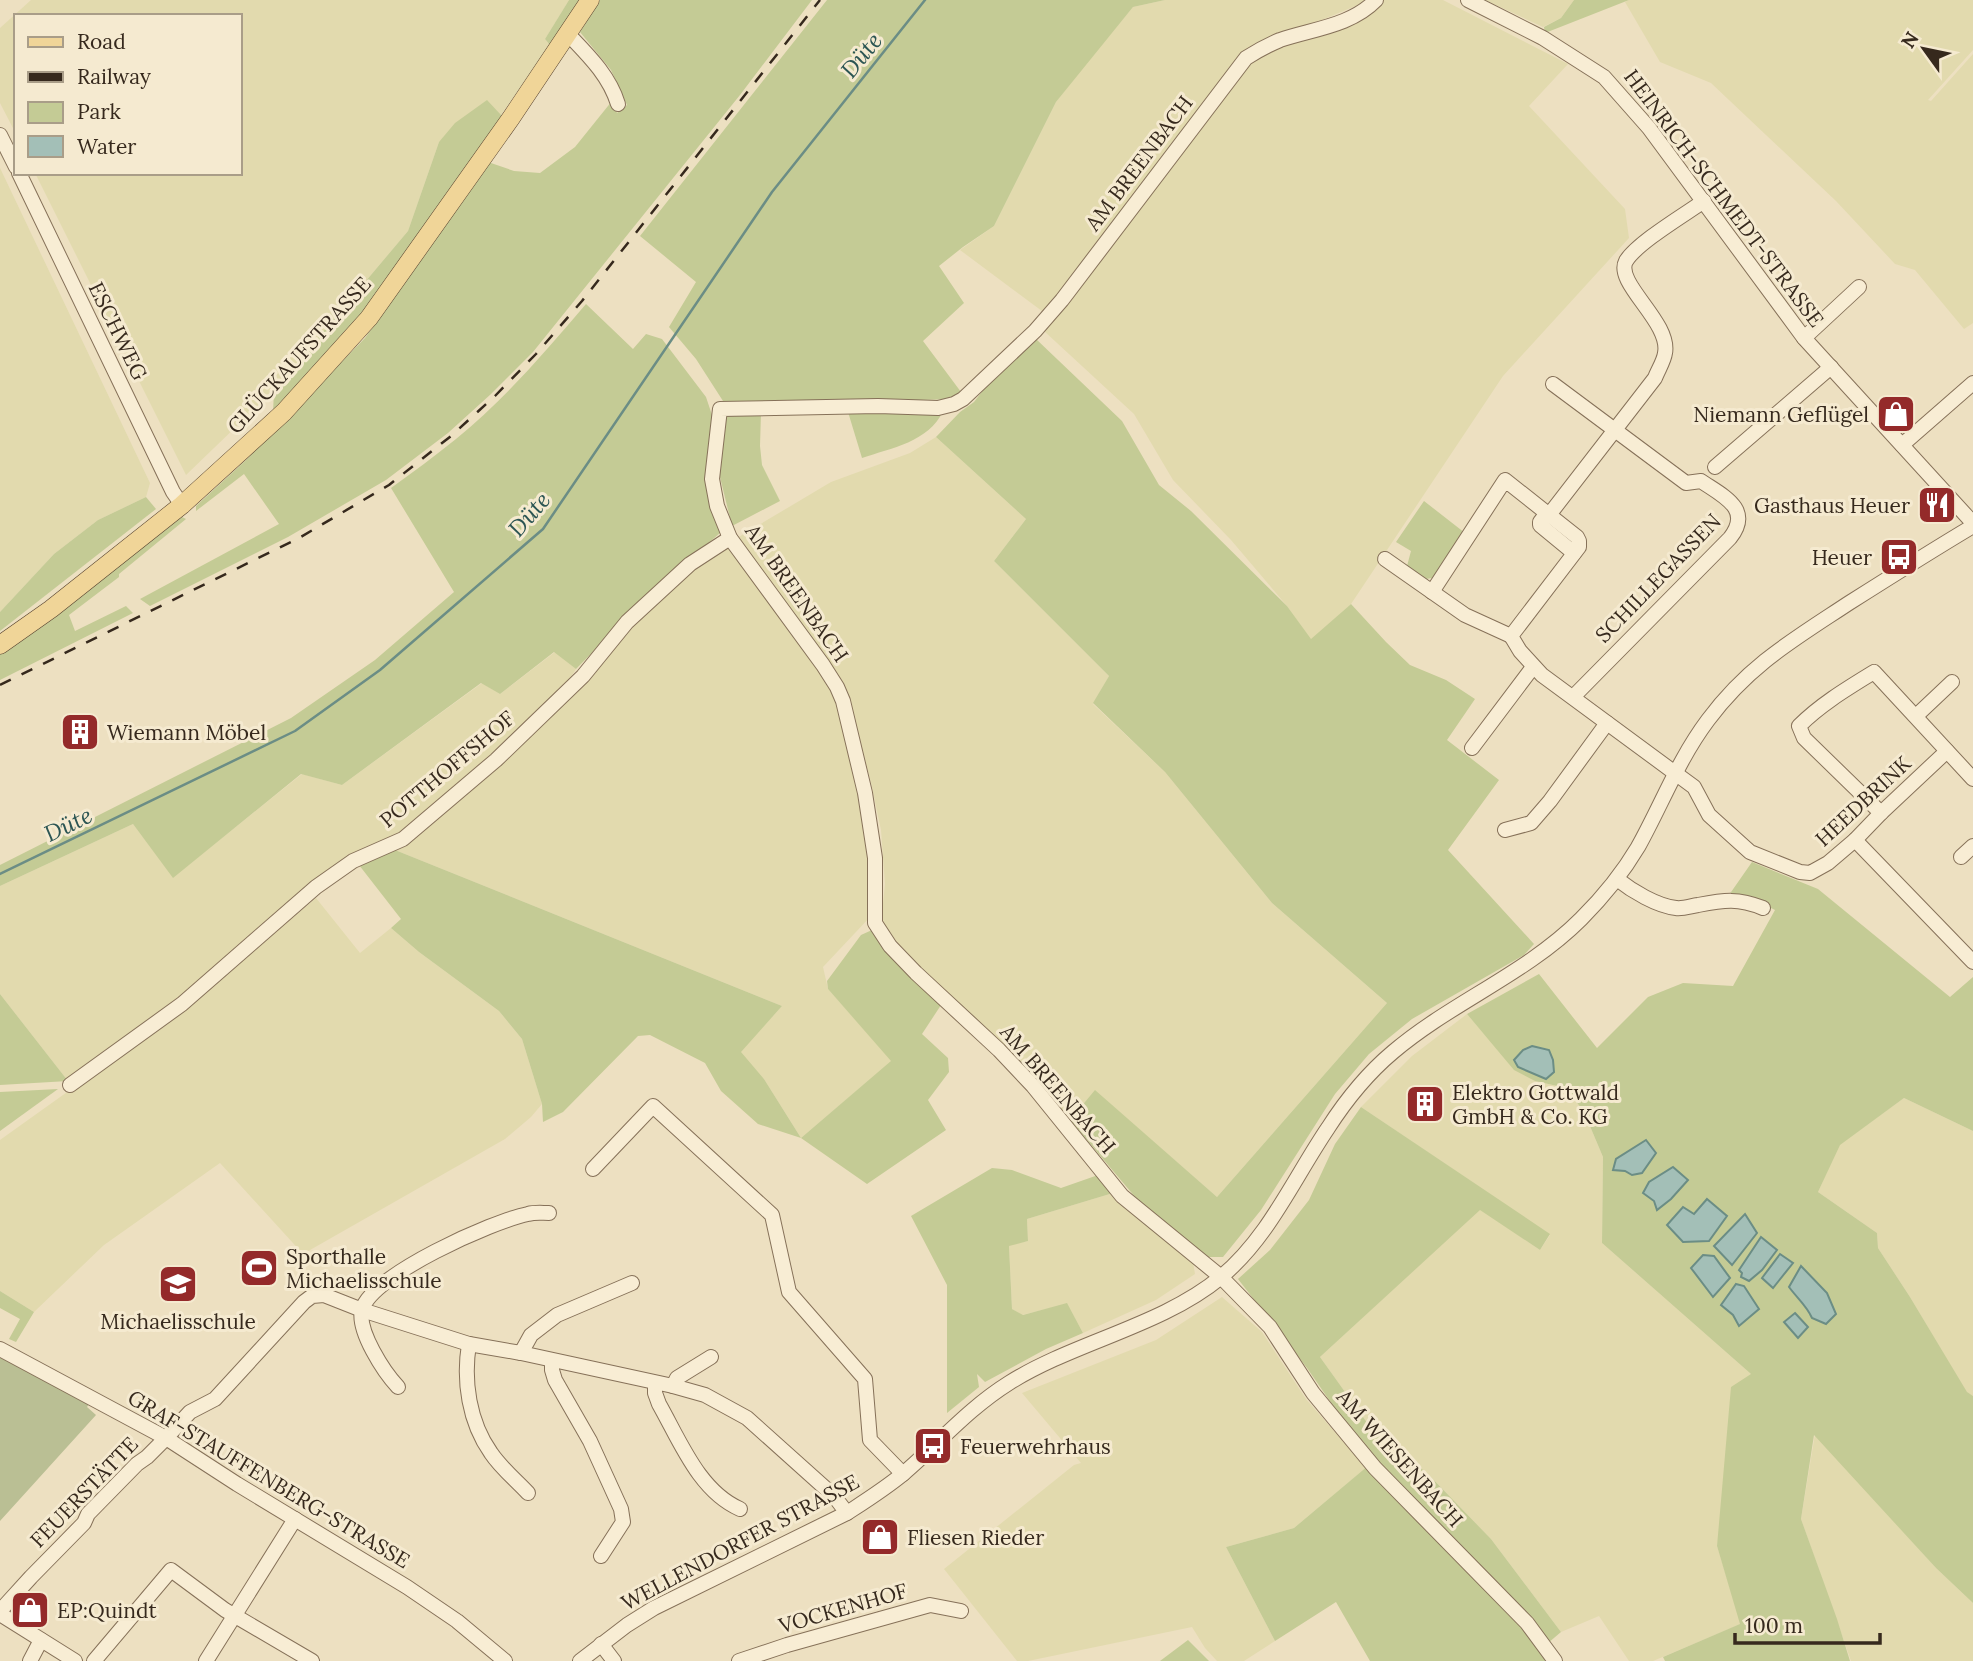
<svg xmlns="http://www.w3.org/2000/svg" width="1973" height="1661" viewBox="0 0 1973 1661" font-family="Lora,serif">
<style>
.farmland{fill:#e2daae}
.green{fill:#c4cb95}
.cemetery{fill:#babf94}
.water{fill:#a3bfb7;stroke:#6b8d85;stroke-width:2}
.lines{fill:none;stroke-linecap:round;stroke-linejoin:round}
.stream{stroke:#6b8d85;stroke-width:2.5}
.minor-casing{stroke:#867159;stroke-width:16}
.major-casing{stroke:#543f2d;stroke-width:19}
.minor{stroke:#f8edd4;stroke-width:14}
.major{stroke:#f0d598;stroke-width:18}
.rail{stroke:#36291d;stroke-width:2.5;stroke-dasharray:12 12;stroke-linecap:butt}
.labels{text-anchor:middle;dominant-baseline:central;stroke-width:6;stroke-linejoin:round;paint-order:stroke}
.street-label{font-size:21px;fill:#36291d;stroke:#f5ead0}
.poi-label{font-size:21px;fill:#36291d;stroke:#f5ead0;text-anchor:start}
.water-label{font-size:23px;font-style:italic;fill:#2c5553;stroke:#f5ead0}
</style>
<rect width="100%" height="100%" fill="#ede0c1"/>
<g class="farmland">
<polygon points="31,0 569,0 545,39 550,45 501,115 439,142 408,231 274,390 186,475 35,173 240,173 240,16 16,16 16,134 0,103 0,28"/>
<polygon points="1165,0 1370,0 1247,51 1046,314 960,250 994,226 1056,102 1087,62 1133,7"/>
<polygon points="1381,0 1443,0 1568,64 1529,106 1625,209 1629,238 1503,376 1351,604 1311,640 1287,606 1231,540 1173,480 1134,414 1044,331 1250,62 1269,47"/>
<polygon points="1485,0 1574,0 1561,18 1543,27"/>
<polygon points="1629,0 1973,0 1973,50 1928,100 1931,101 1973,54 1973,323 1964,329 1915,270 1895,264 1836,201 1711,83 1660,62 1625,2"/>
<polygon points="0,168 150,483 146,497 98,520 54,554 0,612"/>
<polygon points="936,437 1026,519 994,561 1109,676 1093,704 1165,772 1272,903 1387,1003 1217,1197 1095,1091 1070,1120 983,1026 905,956 881,923 885,884 881,830 871,783 850,703 836,675 784,599 737,538 831,482 910,453"/>
<polygon points="728,543 822,674 838,702 874,866 871,916 823,967 828,989 892,1061 801,1138 764,1079 740,1052 782,1006 395,850 624,635 691,568"/>
<polygon points="555,652 576,669 560,694 470,778 399,834 367,849 191,991 68,1081 0,994 0,886 133,824 173,877 302,774 342,785 482,683 500,694"/>
<polygon points="316,898 360,953 391,928 419,952 499,1011 522,1039 542,1104 531,1117 505,1139 303,1254 220,1163 104,1245 34,1312 0,1291 0,1140 182,1010"/>
<polygon points="1467,1014 1484,1034 1535,1081 1566,1088 1584,1112 1603,1157 1602,1243 1751,1374 1717,1546 1741,1624 1653,1661 1629,1661 1599,1616 1561,1632 1491,1539 1427,1473 1373,1431 1320,1357 1480,1209 1540,1250 1550,1235 1361,1107 1412,1056"/>
<polygon points="1904,1098 1973,1131 1973,1396 1967,1393 1910,1297 1878,1248 1877,1233 1818,1192 1839,1145"/>
<polygon points="1113,1193 1193,1262 1195,1274 1156,1300 1083,1333 1067,1304 1022,1315 1012,1309 1009,1245 1028,1241 1027,1219"/>
<polygon points="1222,1297 1262,1332 1306,1399 1366,1468 1294,1528 1226,1547 1275,1641 1244,1661 1217,1661 1205,1648 1192,1627 1028,1661 1017,1661 944,1569 1074,1465 1081,1463 1022,1393 1156,1340"/>
<polygon points="1815,1434 1936,1568 1973,1603 1973,1661 1851,1661 1801,1519"/>
</g>
<g class="green">
<polygon points="569,0 579,0 550,45 545,39"/>
<polygon points="600,0 812,0 740,95 533,352 491,394 448,433 386,480 288,537 150,606 140,599 279,524 244,474 196,511 196,506 245,461 365,338 488,162 514,171 540,173 575,147 612,101 617,113 627,105 611,70 580,32"/>
<polygon points="827,0 1165,0 1133,7 1056,102 994,226 963,247 939,266 964,303 923,341 961,392 951,399 761,405 723,401 696,359 669,327 696,282 640,236"/>
<polygon points="1574,0 1629,0 1545,33 1544,27 1561,18"/>
<polygon points="487,100 501,115 511,118 373,302 273,413 274,390 408,231 439,142 455,123"/>
<path d="M 586,304 L 633,349 L 646,334 L 662,339 L 706,397 L 713,418 L 721,532 L 642,602 L 576,669 L 554,652 L 500,694 L 481,683 L 342,785 L 301,774 L 173,878 L 133,824 L 0,886 L 0,865 L 291,718 L 375,660 L 454,592 L 391,488 C 413,472 435,456 456,439 C 504,400 546,351 586,304 Z"/>
<polygon points="1036,339 1122,421 1159,485 1191,511 1287,606 1311,639 1351,604 1386,642 1410,665 1446,680 1475,699 1447,740 1499,780 1448,850 1534,944 1524,955 1412,1019 1369,1054 1335,1094 1261,1210 1223,1257 1203,1257 1147,1211 1070,1120 1095,1090 1217,1197 1387,1003 1272,903 1165,772 1093,703 1109,676 994,561 1026,519 936,437 960,412 974,402 994,376"/>
<path d="M 943,411 C 929,442 891,448 862,458 L 848,412 Z"/>
<polygon points="724,412 761,412 760,446 762,465 780,501 732,526 719,473 726,424"/>
<polygon points="146,497 156,509 0,631 0,612 54,554 98,520"/>
<polygon points="1424,501 1465,533 1432,578 1426,579 1407,566 1411,551 1396,542"/>
<polygon points="182,517 186,519 119,574 119,577 69,615 75,631 126,606 133,613 0,680 0,652 56,615"/>
<polygon points="395,850 782,1006 741,1052 764,1079 801,1138 891,1061 828,989 827,981 861,935 872,930 943,1002 922,1034 948,1058 949,1072 928,1100 946,1130 867,1184 801,1138 758,1124 721,1091 705,1063 650,1035 638,1036 563,1112 543,1122 542,1104 522,1039 499,1011 419,952 391,928 401,919 359,865"/>
<polygon points="1752,862 1818,889 1950,997 1973,977 1973,1131 1904,1098 1840,1145 1818,1192 1877,1233 1878,1248 1910,1297 1967,1392 1973,1396 1973,1603 1936,1568 1814,1435 1801,1519 1837,1619 1850,1661 1665,1661 1663,1657 1740,1624 1717,1546 1731,1387 1751,1374 1602,1243 1603,1157 1584,1112 1566,1088 1535,1081 1514,1070 1467,1014 1539,974 1597,1048 1648,997 1683,983 1733,986 1775,910 1753,899 1729,895"/>
<polygon points="0,994 68,1081 0,1085"/>
<polygon points="58,1089 0,1131 0,1092"/>
<polygon points="1361,1107 1550,1234 1540,1250 1480,1210 1320,1357 1373,1431 1427,1473 1491,1539 1561,1632 1541,1649 1547,1661 1370,1661 1336,1602 1275,1641 1226,1547 1294,1528 1375,1460 1345,1423 1307,1368 1238,1279 1270,1250 1309,1200 1335,1144"/>
<polygon points="992,1168 1012,1170 1061,1188 1101,1174 1113,1193 1027,1219 1028,1241 1009,1246 1012,1309 1023,1315 1067,1303 1083,1333 1046,1349 985,1382 977,1374 979,1387 947,1413 947,1285 911,1216"/>
<polygon points="0,1291 34,1312 16,1342 9,1339 20,1319 0,1308"/>
<polygon points="1188,1640 1209,1661 1160,1661"/>
</g>
<polygon class="cemetery" points="0,1356 89,1404 87,1407 96,1415 0,1521"/>
<g class="water">
<polygon points="1532,1046 1549,1050 1553,1060 1554,1072 1546,1079 1518,1067 1514,1060 1523,1050"/>
<polygon points="1646,1140 1656,1153 1642,1173 1632,1175 1625,1171 1613,1170 1616,1159"/>
<polygon points="1673,1167 1688,1180 1671,1199 1657,1210 1654,1201 1643,1193 1649,1182"/>
<polygon points="1707,1199 1727,1216 1709,1241 1683,1242 1667,1225 1683,1207 1694,1214"/>
<polygon points="1745,1214 1757,1233 1732,1265 1714,1246"/>
<polygon points="1761,1237 1777,1250 1762,1270 1749,1281 1741,1277 1742,1273 1739,1270"/>
<polygon points="1780,1254 1793,1263 1773,1288 1762,1278"/>
<polygon points="1703,1255 1714,1256 1730,1278 1713,1297 1691,1268"/>
<path d="M 1801,1266 L 1827,1293 L 1836,1314 L 1826,1324 L 1812,1318 C 1807,1306 1797,1298 1789,1287 Z"/>
<polygon points="1736,1284 1744,1286 1759,1309 1739,1326 1733,1315 1721,1305"/>
<polygon points="1795,1313 1808,1327 1798,1338 1784,1322"/>
</g>
<g class="lines">
<polyline class="stream" points="0,874 295,731 380,670 543,529 772,192 925,0"/>
<g class="minor-casing">
<g id="minor">
<path d="M 1376,0 C 1351,26 1312,29 1280,40 C 1268,45 1257,51 1246,58 L 1062,300 L 1035,331 L 963,399 L 954,404 L 938,408 L 878,406 L 720,409 L 712,479 L 717,506 L 730,538 L 823,665 L 837,687 L 843,701 L 865,793 L 875,858 L 875,923 L 890,946 L 916,973 L 999,1050 L 1033,1086 L 1122,1196 L 1221,1277 L 1270,1327 L 1313,1393 L 1375,1468 L 1527,1623 L 1555,1661"/>
<polyline points="1468,0 1543,38 1604,77 1649,128 1804,338 1973,523"/>
<path d="M 567,33 C 588,55 609,75 618,104"/>
<polyline points="0,135 16,167"/>
<polyline points="19,173 173,492 182,505"/>
<polyline points="1804,338 1859,287"/>
<path d="M 1553,384 L 1686,483 L 1701,481 C 1723,496 1753,509 1730,538 L 1573,697"/>
<polyline points="1902,445 1973,383"/>
<polyline points="1715,467 1831,367"/>
<polyline points="1547,513 1540,522 1540,525 1574,553"/>
<path d="M 1549,515 L 1655,378 C 1658,370 1664,361 1665,353 C 1671,322 1614,283 1626,261 C 1637,243 1684,215 1704,201"/>
<polyline points="1385,559 1465,615 1511,636"/>
<polyline points="1432,592 1505,480 1577,537 1579,541 1579,547 1511,636 1520,651 1542,675 1694,787 1709,815 1750,852 1800,872 1810,873 1828,863 1855,840 1881,813 1947,751"/>
<polyline points="1916,716 1952,682"/>
<polyline points="1472,748 1533,667"/>
<path d="M 1881,813 L 1804,738 L 1799,726 C 1821,704 1848,688 1874,672 L 1973,779"/>
<polyline points="1505,830 1531,823 1550,801 1607,723"/>
<polyline points="1855,840 1973,962"/>
<polyline points="1961,857 1973,846"/>
<path d="M 1617,879 C 1632,891 1657,906 1676,908 C 1683,909 1691,906 1698,905 C 1725,900 1738,898 1763,908"/>
<polyline points="70,1085 182,1004 316,887 353,861 403,839 496,760 583,676 627,622 690,564 730,538"/>
<polyline points="593,1169 653,1106 772,1215 789,1292 865,1379 870,1440 903,1474"/>
<path d="M 469,1344 C 463,1381 469,1422 491,1453 C 501,1468 516,1480 528,1493"/>
<polyline points="0,1349 166,1438 237,1484 407,1587 457,1621 505,1661"/>
<polyline points="521,1353 531,1335 557,1315 632,1283"/>
<polyline points="552,1361 552,1370 555,1380 590,1441 621,1509 623,1522 601,1556"/>
<path d="M 655,1383 L 655,1393 L 659,1404 C 680,1441 699,1491 740,1509"/>
<polyline points="673,1386 677,1378 711,1357"/>
<path d="M 398,1387 C 384,1372 357,1331 362,1310 C 371,1275 493,1221 528,1214 C 535,1212 542,1213 549,1213"/>
<polyline points="0,1611 31,1577 84,1523 88,1514 137,1464 147,1457 166,1438 190,1412 215,1399 304,1302 312,1296 324,1295 362,1310 469,1344 521,1353 673,1386 705,1395 747,1418 834,1496 847,1513"/>
<polyline points="0,1614 75,1661"/>
<polyline points="601,1644 614,1661"/>
<polyline points="30,1661 41,1640"/>
<polyline points="94,1661 171,1570 225,1610 312,1661"/>
<polyline points="206,1661 295,1519"/>
<path d="M 580,1661 L 627,1625 L 654,1608 L 847,1513 C 867,1500 886,1488 904,1473 C 939,1443 969,1408 1009,1383 C 1074,1342 1162,1326 1221,1277 C 1269,1237 1294,1178 1328,1128 C 1346,1100 1368,1073 1393,1052 C 1452,1002 1526,974 1581,919 C 1602,898 1622,874 1638,847 C 1662,804 1678,760 1708,720 C 1749,665 1793,640 1849,603 C 1890,577 1931,551 1973,526"/>
<polyline points="739,1661 787,1645 930,1605 961,1611"/>
</g>
</g>
<g class="major-casing">
<polyline id="major" points="0,645 51,609 182,505 284,412 369,318 511,118 590,0"/>
</g>
<use href="#minor" class="minor"/>
<use href="#major" class="major"/>
<polyline class="rail" points="0,685 299,538 389,485 451,436 495,396 536,354 582,301 820,0"/>
</g>
<defs>
<g id="shop-square" transform="scale(2.0125)"><rect x="-9" y="-9" width="18" height="18" rx="4" fill="#942a2a" stroke="#f5ead0"/><path d="M-5-2.5h2.3a2.7 3.5 0 0 1 5.4 0H5L5.5 6h-11ZM-1.5-2.5h3a1.5 2.3 0 0 0-3 0Z" fill="#fff"/></g>
<g id="restaurant-square" transform="scale(2.0125)"><rect x="-9" y="-9" width="18" height="18" rx="4" fill="#942a2a" stroke="#f5ead0"/><path d="M-5-6h1v4h1v-4h1v4h1v-4h1v5L-1.5 .5V6h-2V.5L-5-1ZM5-6V6H3V1.5H1.5Q1.5-4 5-6Z" fill="#fff"/></g>
<g id="bus-square" transform="scale(2.0125)"><rect x="-9" y="-9" width="18" height="18" rx="4" fill="#942a2a" stroke="#f5ead0"/><path d="M-5-6H5V4H4V6H2V4H-2V6H-4V4H-5ZM-3.5-4V0h7V-4ZM-3.5 1.2v1.5H-2V1.2ZM2 1.2v1.5H3.5V1.2Z" fill="#fff"/></g>
<g id="building-square" transform="scale(2.0125)"><rect x="-9" y="-9" width="18" height="18" rx="4" fill="#942a2a" stroke="#f5ead0"/><path d="M-4-6H4V6H1V3H-1V6H-4ZM-2.5-4.3h1.7v1.8h-1.7ZM.8-4.3h1.7v1.8H.8ZM-2.5-1h1.7V.8h-1.7ZM.8-1h1.7V.8H.8Z" fill="#fff"/></g>
<g id="stadium-square" transform="scale(2.0125)"><rect x="-9" y="-9" width="18" height="18" rx="4" fill="#942a2a" stroke="#f5ead0"/><path d="M0-5a6.5 5 0 1 0 0 10a6.5 5 0 1 0 0-10ZM-3.5-1.8h7v3.6h-7Z" fill="#fff"/></g>
<g id="school-square" transform="scale(2.0125)"><rect x="-9" y="-9" width="18" height="18" rx="4" fill="#942a2a" stroke="#f5ead0"/><path d="M0-5L7-2L0 1L-7-2ZM-4 1L0 2.5L4 1V4Q0 6-4 4Z" fill="#fff"/></g>
</defs>
<g fill-rule="evenodd">
<use href="#shop-square" x="1896" y="414"/>
<use href="#restaurant-square" x="1937" y="505"/>
<use href="#bus-square" x="1899" y="557"/>
<use href="#building-square" x="80" y="732"/>
<use href="#building-square" x="1425" y="1104"/>
<use href="#stadium-square" x="259" y="1268"/>
<use href="#school-square" x="178" y="1284"/>
<use href="#bus-square" x="933" y="1446"/>
<use href="#shop-square" x="880" y="1537"/>
<use href="#shop-square" x="30" y="1610"/>
</g>
<g class="labels">
<g class="street-label">
<text transform="translate(1139 163) rotate(-53)">AM BREENBACH</text>
<text transform="translate(1724 198) rotate(53)">HEINRICH-SCHMEDT-STRASSE</text>
<text transform="translate(118 331) rotate(64)">ESCHWEG</text>
<text transform="translate(299 355) rotate(-48)">GLÜCKAUFSTRASSE</text>
<text transform="translate(1658 578) rotate(-46)">SCHILLEGASSEN</text>
<text transform="translate(797 593) rotate(55)">AM BREENBACH</text>
<text transform="translate(447 769) rotate(-40)">POTTHOFFSHOF</text>
<text transform="translate(1863 801) rotate(-43)">HEEDBRINK</text>
<text transform="translate(1058 1089) rotate(49)">AM BREENBACH</text>
<text transform="translate(1400 1458) rotate(48)">AM WIESENBACH</text>
<text transform="translate(269 1479) rotate(31)">GRAF-STAUFFENBERG-STRASSE</text>
<text transform="translate(84 1492) rotate(-46)">FEUERSTÄTTE</text>
<text transform="translate(740 1542) rotate(-28)">WELLENDORFER STRASSE</text>
<text transform="translate(843 1608) rotate(-16)">VOCKENHOF</text>
</g>
<g class="poi-label">
<text x="1869" y="414" text-anchor="end">Niemann Geflügel</text>
<text x="1910" y="505" text-anchor="end">Gasthaus Heuer</text>
<text x="1872" y="557" text-anchor="end">Heuer</text>
<text x="107" y="732">Wiemann Möbel</text>
<text x="1452" y="1092">Elektro Gottwald<tspan x="1452" dy="24">GmbH &amp; Co. KG</tspan></text>
<text x="286" y="1256">Sporthalle<tspan x="286" dy="24">Michaelisschule</tspan></text>
<text x="178" y="1321" text-anchor="middle">Michaelisschule</text>
<text x="960" y="1446">Feuerwehrhaus</text>
<text x="907" y="1537">Fliesen Rieder</text>
<text x="57" y="1610">EP:Quindt</text>
</g>
<g class="water-label">
<text transform="translate(861 55) rotate(-51)">Düte</text>
<text transform="translate(529 514) rotate(-49)">Düte</text>
<text transform="translate(68 824) rotate(-26)">Düte</text>
</g>
</g>
<rect x="14" y="14" width="228" height="161" fill="#f5ead0" stroke="#a99d88" stroke-width="2"/>
<rect x="28" y="37" width="35" height="10" fill="#f0d598" stroke="#a99d88" stroke-width="2"/>
<text x="77" y="49" font-size="21" fill="#36291d">Road</text>
<rect x="28" y="72" width="35" height="10" fill="#36291d" stroke="#a99d88" stroke-width="2"/>
<text x="77" y="84" font-size="21" fill="#36291d">Railway</text>
<rect x="28" y="102" width="35" height="21" fill="#c4cb95" stroke="#a99d88" stroke-width="2"/>
<text x="77" y="119" font-size="21" fill="#36291d">Park</text>
<rect x="28" y="136" width="35" height="21" fill="#a3bfb7" stroke="#a99d88" stroke-width="2"/>
<text x="77" y="154" font-size="21" fill="#36291d">Water</text>
<g transform="translate(1924 49) rotate(303)" stroke="#f5ead0" stroke-width="5" paint-order="stroke">
<path d="M0-5L12 26L0 18L-12 26Z" fill="#36291d"/>
<text y="-10" font-size="19" font-weight="bold" text-anchor="middle" fill="#36291d">N</text>
</g>
<path d="M1735 1633v10h145v-10" fill="none" stroke="#36291d" stroke-width="3.5"/>
<text x="1745" y="1633" font-size="21" fill="#36291d" stroke="#f5ead0" stroke-width="5" paint-order="stroke">100 m</text>
</svg>
